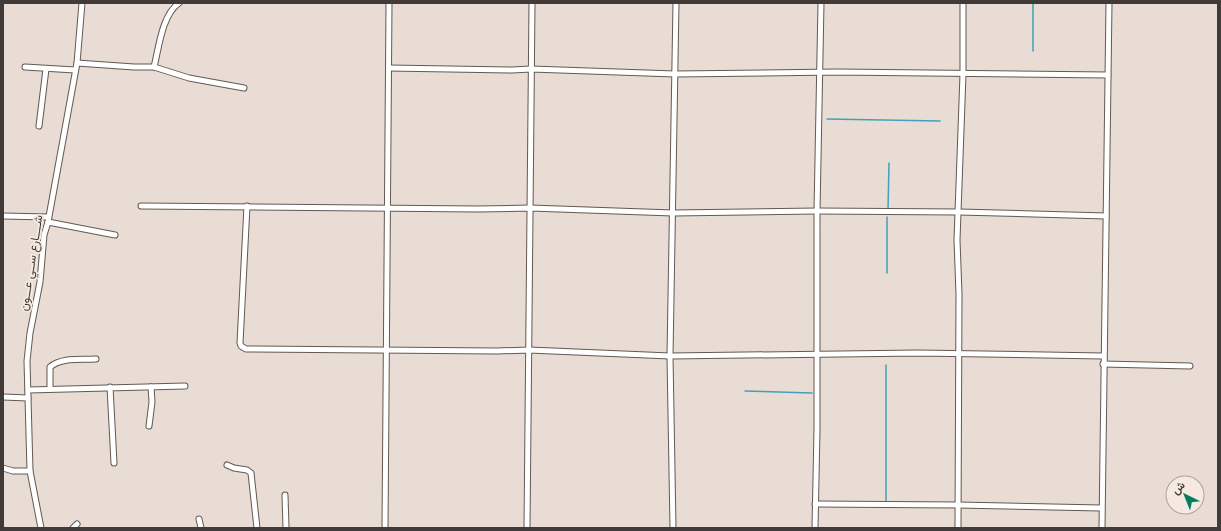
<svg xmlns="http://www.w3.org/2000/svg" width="1221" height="531" viewBox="0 0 1221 531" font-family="'Space Grotesk',Vazirmatn,sans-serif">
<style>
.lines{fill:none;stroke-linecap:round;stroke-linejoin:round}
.stream{stroke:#3fa2b7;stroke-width:1.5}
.minor-casing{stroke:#635952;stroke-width:7}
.minor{stroke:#fff;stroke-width:5}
.labels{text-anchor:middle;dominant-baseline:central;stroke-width:3.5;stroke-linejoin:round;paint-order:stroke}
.street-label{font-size:12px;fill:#403b38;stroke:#f5e9e1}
</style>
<rect width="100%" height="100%" fill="#e8dcd4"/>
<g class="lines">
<g class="stream">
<polyline points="1033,51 1033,3"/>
<polyline points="827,119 940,121"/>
<polyline points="888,210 889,163"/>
<polyline points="887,273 887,217"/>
<polyline points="745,391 812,393"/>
<polyline points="886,501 886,365"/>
</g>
<g class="minor-casing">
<g id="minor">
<polyline points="77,63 134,67 154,67 189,78 244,88"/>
<polyline points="25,67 75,70"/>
<path d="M 154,67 C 159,47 162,15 179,3"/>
<polyline points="389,68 512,70 531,69 675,74 837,72 1108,75"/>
<polyline points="39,126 46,69"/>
<polyline points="141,206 478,209 530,208 673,213 817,211 959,212 1106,216"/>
<polyline points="247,206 240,343 241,346 246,349 497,351 529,350 670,356 918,353 1103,356"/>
<polyline points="3,216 48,217"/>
<polyline points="48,222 115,235"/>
<polyline points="1103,364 1190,366"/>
<polyline points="110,387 114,463"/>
<path d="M 50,389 L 50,367 C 62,357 81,360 96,359"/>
<polyline points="28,390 185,386"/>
<polyline points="3,397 28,398"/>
<polyline points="149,426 152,402 151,387"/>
<polyline points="227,465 234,468 247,470 251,473 257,528"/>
<polyline points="3,468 13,471 30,471"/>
<polyline points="285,495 286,528"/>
<polyline points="815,504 958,505 1101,508"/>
<polyline points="199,519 201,528"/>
<polyline points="41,528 30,471 27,361 30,333 40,282 44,235 48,222 77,63 82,3"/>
<polyline points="73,528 77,524"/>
<polyline points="385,528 389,3"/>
<polyline points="527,528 532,3"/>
<polyline points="673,528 670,356 676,3"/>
<polyline points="815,528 817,429 817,211 821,3"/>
<polyline points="958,528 959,294 957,240 963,74 963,3"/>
<polyline points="1102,528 1109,3"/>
</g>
</g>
<use href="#minor" class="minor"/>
</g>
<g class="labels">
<g class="street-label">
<text transform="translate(31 263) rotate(-81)">شــــارع ســي عـــون</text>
</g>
</g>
<rect width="1221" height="531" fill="none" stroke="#403b38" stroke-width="8"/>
<g transform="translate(1185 495) rotate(317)"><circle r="19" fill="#f5e9e1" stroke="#ada39d"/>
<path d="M0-3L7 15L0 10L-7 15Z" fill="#007f60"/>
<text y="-6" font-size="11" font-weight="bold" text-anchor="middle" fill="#403b38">ش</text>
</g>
</svg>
